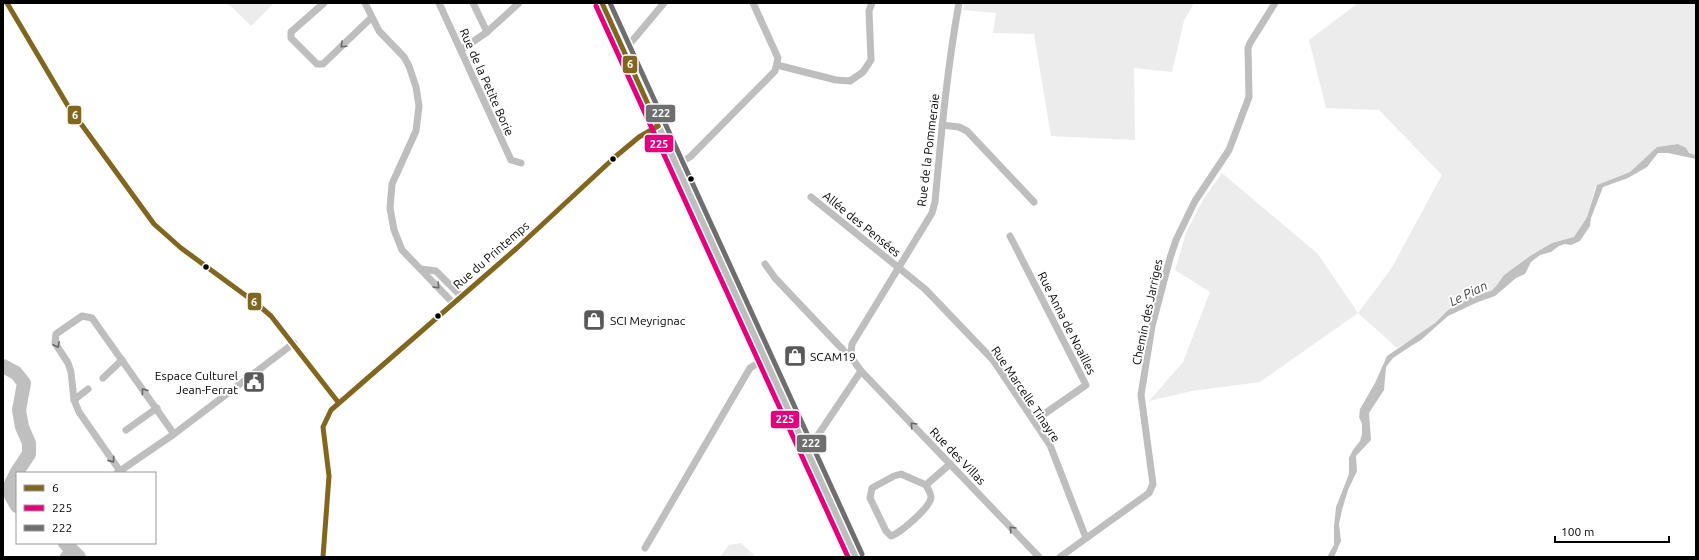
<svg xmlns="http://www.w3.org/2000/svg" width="1699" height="560" viewBox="0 0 1699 560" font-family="Ubuntu,sans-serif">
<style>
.green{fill:#ececec}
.water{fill:#bfbfbf}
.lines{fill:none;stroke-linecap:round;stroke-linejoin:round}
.river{stroke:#bfbfbf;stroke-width:14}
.primary-casing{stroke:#dbdbdb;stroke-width:14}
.minor{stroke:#bebebe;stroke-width:7}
.primary{stroke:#bebebe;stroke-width:12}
.bus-1-casing{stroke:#fff;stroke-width:8}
.bus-2-casing{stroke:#fff;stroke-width:8}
.bus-3-casing{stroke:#fff;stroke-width:8}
.bus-1{stroke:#82661e;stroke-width:5}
.bus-2{stroke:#e5007d;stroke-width:5}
.bus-3{stroke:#6e6e6e;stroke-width:5}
.oneway{stroke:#686868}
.bus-dot{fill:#000;stroke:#fff;stroke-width:1.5}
.labels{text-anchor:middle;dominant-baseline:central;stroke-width:4;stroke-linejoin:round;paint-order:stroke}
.street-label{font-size:12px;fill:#000;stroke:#fff}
.poi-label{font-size:12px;fill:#000;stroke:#fff;text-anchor:start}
.water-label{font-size:13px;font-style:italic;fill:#444;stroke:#fff}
.line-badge{stroke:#fff;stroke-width:1.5}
.badge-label{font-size:11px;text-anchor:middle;font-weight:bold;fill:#fff}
</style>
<rect width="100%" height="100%" fill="#fff"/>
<g class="green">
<polygon points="226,3 274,3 251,26 234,9"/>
<polygon points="964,3 1194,3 1184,21 1172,72 1134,68 1135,140 1051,136 1034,34 993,33 996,13 963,10"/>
<polygon points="1358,3 1696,3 1696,155 1689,153 1678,144 1657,147 1630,172 1599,184 1595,188 1587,217 1574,237 1569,239 1552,243 1530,256 1504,275 1497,285 1491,291 1469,297 1457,304 1448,310 1435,323 1422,333 1397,348 1358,313 1260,382 1192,391 1149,401 1183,362 1210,292 1175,270 1186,233 1203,200 1222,173 1318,254 1358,313 1391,269 1442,175 1379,110 1326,108 1309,40"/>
<polygon points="741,543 756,557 720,557 729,545"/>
</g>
<polygon class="water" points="1678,144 1686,148 1689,153 1696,155 1696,159 1668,153 1658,153 1647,167 1628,178 1603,187 1591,218 1590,226 1580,241 1571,245 1565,244 1559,246 1551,252 1540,255 1531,262 1525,274 1516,278 1495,296 1478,302 1448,316 1421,340 1411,346 1393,358 1386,367 1384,390 1369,413 1371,440 1356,456 1357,471 1348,490 1342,510 1339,524 1341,541 1334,557 1327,557 1334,545 1334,526 1336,507 1349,474 1349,458 1353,450 1360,441 1362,434 1362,424 1359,417 1360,409 1375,383 1387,356 1435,323 1448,310 1469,297 1491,291 1497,285 1504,275 1530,256 1552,243 1574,237 1587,217 1597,185 1630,172 1657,147"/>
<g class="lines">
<g class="river">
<polyline points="3,366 16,373 24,383 19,410 22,427 29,443 29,454 17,472 8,490 17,506"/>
<polyline points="65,543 79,557"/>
</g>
<g class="primary-casing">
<polyline id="primary" points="602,3 856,557"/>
</g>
<g class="minor">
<polyline points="7,3 68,106 154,224 181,248 256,303 271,316 338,402"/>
<polyline points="324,3 291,32 291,38 317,64 323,64 371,18"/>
<polyline points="365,3 379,31 404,57 409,66 416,87 419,106 416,131 392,184 390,208 394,230 402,250 453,303"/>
<polyline points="439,3 511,160 521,163"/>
<polyline points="473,3 487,32"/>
<path d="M 959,3 C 947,69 941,136 935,202 L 932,213 L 852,344 C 850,358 853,360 861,371 L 1039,557"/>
<polyline points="461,50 487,32 519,3"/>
<polyline points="623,50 628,46 664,3"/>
<polyline points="777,65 836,80 850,81 863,72 871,60 869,11 872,3"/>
<polyline points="942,125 959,127 967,131 1034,202"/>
<polyline points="676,165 690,157 775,71 778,58 753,3"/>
<polyline points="811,197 925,289 993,360 1050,445 1086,538"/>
<polyline points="1010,236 1086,385 1034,421"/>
<polyline points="765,264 775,278 846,353 850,355"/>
<polyline points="421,269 436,271 461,296"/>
<polyline points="103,378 122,360"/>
<polyline points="74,400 88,389"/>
<polyline points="126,430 157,408"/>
<polyline points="805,447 814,441 861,371"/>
<polyline points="120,471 79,412 74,400 71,372 68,363 55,343 56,334 82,316 92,318 174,434"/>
<polyline points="117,473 174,434 294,343"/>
<path d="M 901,474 L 926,485 C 928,489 931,494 931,497 C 931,507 900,533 891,536 L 886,531 L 870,498 L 872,488 L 894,476 Z"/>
<polyline points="926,485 950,464"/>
<polyline points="645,548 750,368 765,359"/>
<polyline points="63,557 73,543"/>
<polyline points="323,557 329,476 323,427 331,410 517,248 615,157 639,137 658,126"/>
<polyline points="1060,557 1149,493 1153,484 1141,395 1152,326 1170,258 1176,240 1195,201 1229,150 1249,97 1248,48 1250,43 1275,3"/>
</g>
<use href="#primary" class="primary"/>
<g class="bus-1-casing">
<g id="bus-1">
<polyline points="7,3 68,106 154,224 181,248 256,303 271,316 338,402"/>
<polyline points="602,3 658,126"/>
<polyline points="323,557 329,476 323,427 331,410 517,248 615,157 639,137 658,126"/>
</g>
</g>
<g class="bus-2-casing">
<polyline id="bus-2" points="596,6 848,557"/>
</g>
<g class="bus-3-casing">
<polyline id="bus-3" points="610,3 862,554"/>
</g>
<use href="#bus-1" class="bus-1"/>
<use href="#bus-2" class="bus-2"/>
<use href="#bus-3" class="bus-3"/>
</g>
<defs><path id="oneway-chevron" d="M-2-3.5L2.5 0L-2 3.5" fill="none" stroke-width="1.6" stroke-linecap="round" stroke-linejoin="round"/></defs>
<g class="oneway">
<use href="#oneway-chevron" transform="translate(343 45) rotate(137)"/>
<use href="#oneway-chevron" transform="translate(437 286) rotate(47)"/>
<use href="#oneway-chevron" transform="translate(57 345) rotate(64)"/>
<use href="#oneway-chevron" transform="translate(144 391) rotate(-126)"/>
<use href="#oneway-chevron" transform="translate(913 425) rotate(-134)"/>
<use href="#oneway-chevron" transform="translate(112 460) rotate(55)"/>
<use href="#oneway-chevron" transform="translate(1012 529) rotate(-134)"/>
</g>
<defs>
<g id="shop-square" transform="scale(1.15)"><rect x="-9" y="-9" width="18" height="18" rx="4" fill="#595959" stroke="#fff"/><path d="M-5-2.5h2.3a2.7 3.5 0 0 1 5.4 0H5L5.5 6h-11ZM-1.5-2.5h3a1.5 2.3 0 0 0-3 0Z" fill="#fff"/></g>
<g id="civic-square" transform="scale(1.15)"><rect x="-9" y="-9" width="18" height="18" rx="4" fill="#595959" stroke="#fff"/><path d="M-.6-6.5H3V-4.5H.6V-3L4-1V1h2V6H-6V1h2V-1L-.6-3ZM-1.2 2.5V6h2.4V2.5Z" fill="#fff"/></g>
</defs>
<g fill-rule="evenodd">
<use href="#shop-square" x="594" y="320"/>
<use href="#shop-square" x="795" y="356"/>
<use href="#civic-square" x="254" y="382"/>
</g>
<g class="bus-dot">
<circle cx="613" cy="159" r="3.5"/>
<circle cx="691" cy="179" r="3.5"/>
<circle cx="206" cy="267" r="3.5"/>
<circle cx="438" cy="316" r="3.5"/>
</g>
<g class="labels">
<g class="street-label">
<text transform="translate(487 82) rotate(66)">Rue de la Petite Borie</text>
<text transform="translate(928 150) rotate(-83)">Rue de la Pommeraie</text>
<text transform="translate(862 224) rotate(39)">Allée des Pensées</text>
<text transform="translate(491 255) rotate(-41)">Rue du Printemps</text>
<text transform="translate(1147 312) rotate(-78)">Chemin des Jarriges</text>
<text transform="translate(1067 323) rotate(63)">Rue Anna de Noailles</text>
<text transform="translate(1026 394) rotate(56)">Rue Marcelle Tinayre</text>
<text transform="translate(958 456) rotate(46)">Rue des Villas</text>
</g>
<g class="poi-label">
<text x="610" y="320">SCI Meyrignac</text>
<text x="810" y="356">SCAM19</text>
<text x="238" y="375" text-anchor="end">Espace Culturel<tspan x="238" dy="14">Jean-Ferrat</tspan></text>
</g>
<g class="water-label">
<text transform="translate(1468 293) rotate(-26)">Le Pian</text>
</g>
</g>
<g class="line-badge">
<rect x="622" y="55" width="16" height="19" rx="4" fill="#82661e"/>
<rect x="645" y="104" width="31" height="19" rx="4" fill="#6e6e6e"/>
<rect x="67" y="105" width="15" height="20" rx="4" fill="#82661e"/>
<rect x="644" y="134" width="30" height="19" rx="4" fill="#e5007d"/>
<rect x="247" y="292" width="15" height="19" rx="4" fill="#82661e"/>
<rect x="770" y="410" width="30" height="19" rx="4" fill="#e5007d"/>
<rect x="796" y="434" width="31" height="19" rx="4" fill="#6e6e6e"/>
</g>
<g class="badge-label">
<text x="630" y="68">6</text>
<text x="661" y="117">222</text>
<text x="75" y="119">6</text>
<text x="659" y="148">225</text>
<text x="254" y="306">6</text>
<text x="785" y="423">225</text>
<text x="811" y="447">222</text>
</g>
<rect width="1699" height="560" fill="none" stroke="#000000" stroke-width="8"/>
<rect x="16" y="472" width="140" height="72" fill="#ffffff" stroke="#999999"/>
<rect x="24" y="485" width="20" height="6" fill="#82661e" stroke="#999999"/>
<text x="52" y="492" font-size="12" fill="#000000">6</text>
<rect x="24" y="505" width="20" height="6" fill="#e5007d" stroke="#999999"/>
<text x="52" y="512" font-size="12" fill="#000000">225</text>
<rect x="24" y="525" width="20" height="6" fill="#6e6e6e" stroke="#999999"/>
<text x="52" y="532" font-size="12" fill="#000000">222</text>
<path d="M1555 536v6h114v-6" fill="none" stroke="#000000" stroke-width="2"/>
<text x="1561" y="536" font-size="12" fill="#000000" stroke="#ffffff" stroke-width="3" paint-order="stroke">100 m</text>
</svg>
